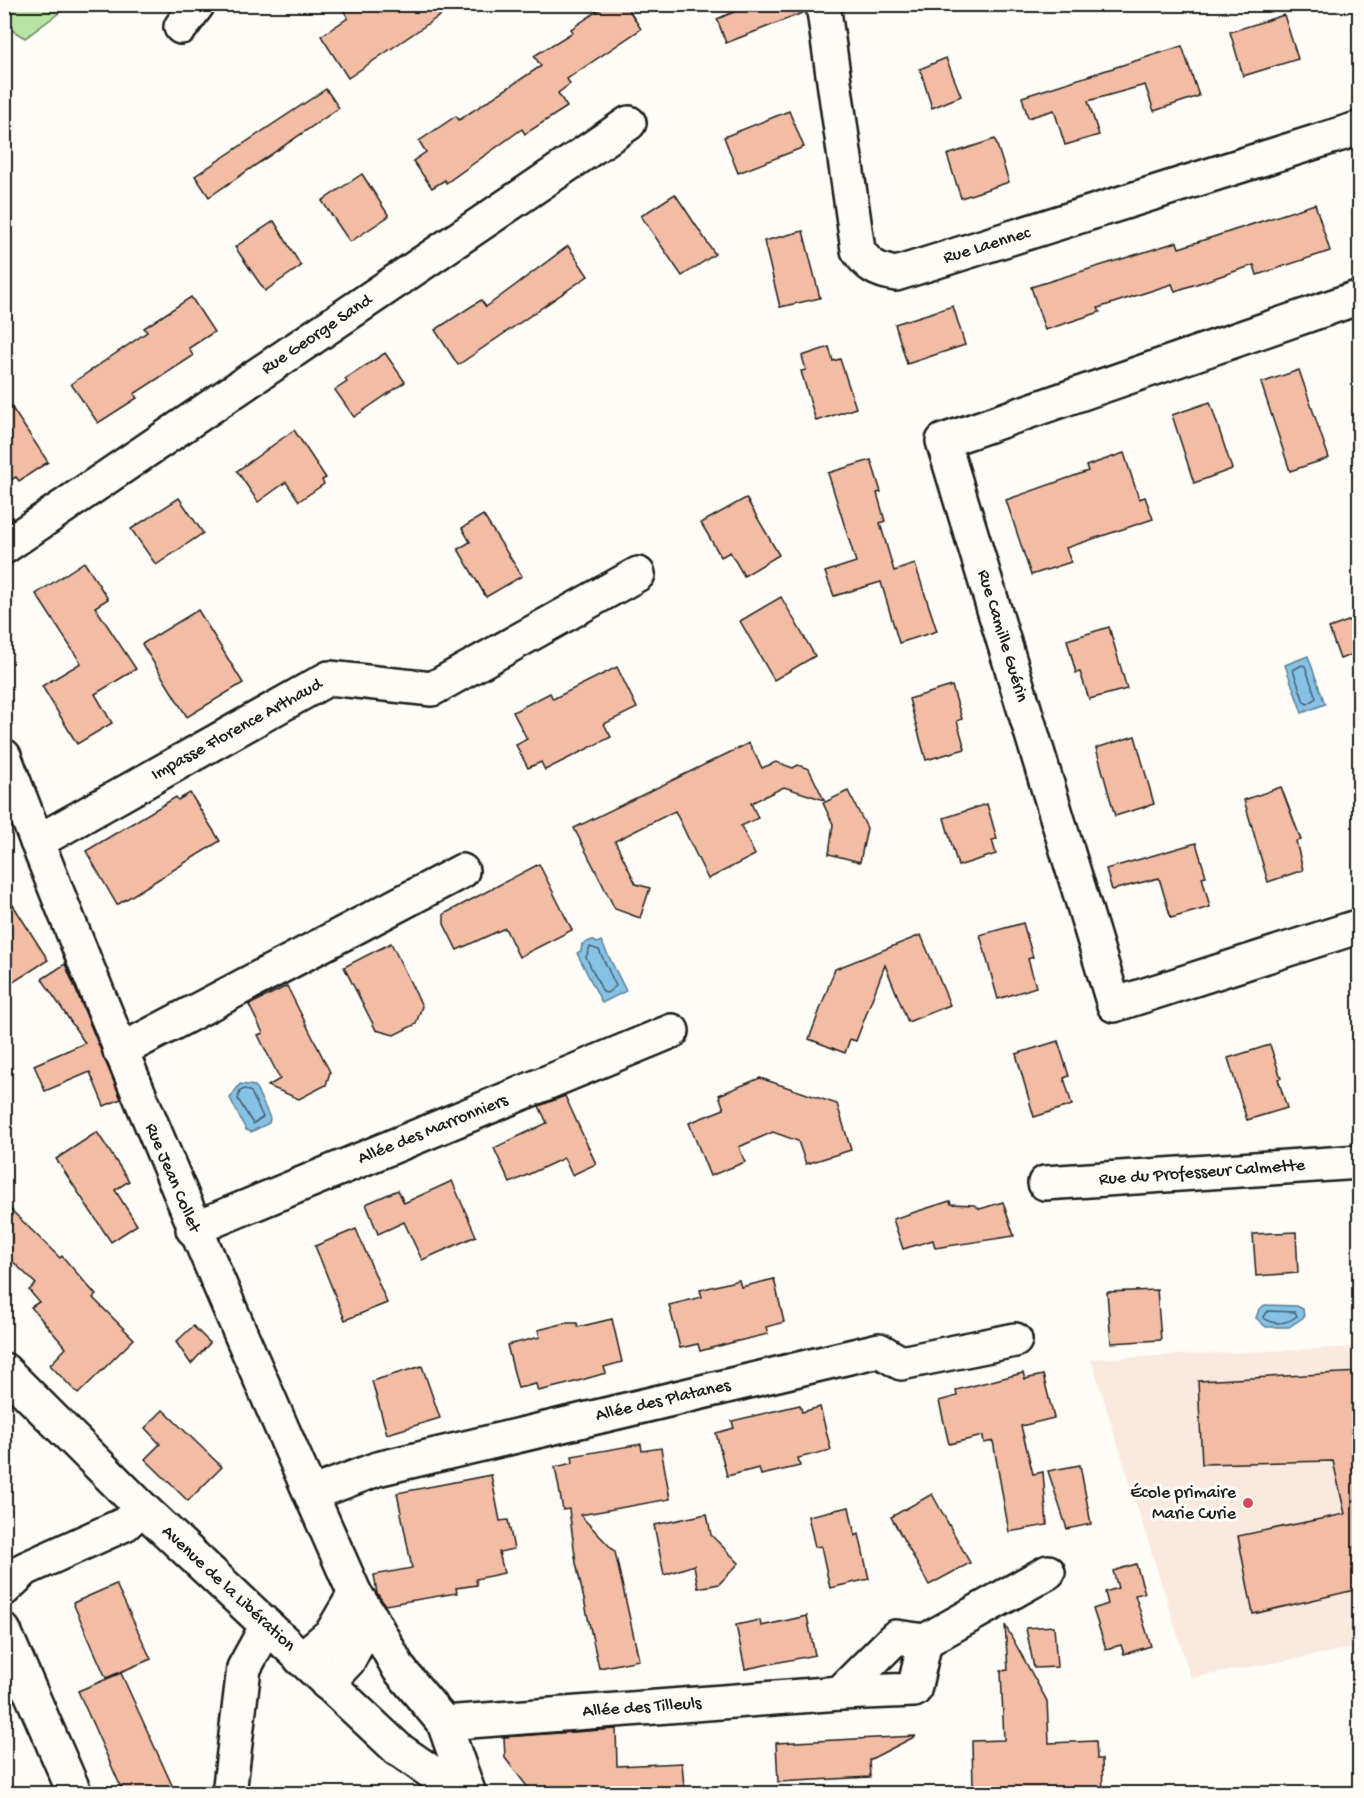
<svg xmlns="http://www.w3.org/2000/svg" width="1364" height="1798" viewBox="0 0 1364 1798" font-family="'Gochi Hand',sans-serif">
<style>
.built{fill:#fae9de}
.green{fill:#b7e4a2;stroke:#6a805f;stroke-width:1.5}
.water{fill:#86c2e6;stroke:#5c8095;stroke-width:1.5}
.lines{fill:none;stroke-linecap:round;stroke-linejoin:round}
.shore{stroke:#465e6d;stroke-width:1.5}
.building{fill:#f2bda4;stroke:#1c1c1c;stroke-width:1.5}
.minor-casing{stroke:#1c1c1c;stroke-width:38}
.tertiary-casing{stroke:#1c1c1c;stroke-width:38}
.minor{stroke:#fdfcf7;stroke-width:33}
.tertiary{stroke:#fdfcf7;stroke-width:33}
.poi-dot{fill:#d1495b;stroke:#fdfcf7;stroke-width:2}
.labels{text-anchor:middle;dominant-baseline:central;stroke-width:6;stroke-linejoin:round;paint-order:stroke}
.street-label{font-size:18px;fill:#1c1c1c;stroke:#fdfcf7}
.poi-label{font-size:18px;fill:#1c1c1c;stroke:#fdfcf7;text-anchor:end}
</style>
<rect width="100%" height="100%" fill="#fdfcf7"/>
<filter id="ink" filterUnits="userSpaceOnUse"><feTurbulence type="fractalNoise" baseFrequency=".0167" numOctaves="2"/><feDisplacementMap in="SourceGraphic" scale="12" xChannelSelector="R" yChannelSelector="G"/><feConvolveMatrix kernelMatrix="1 2 1 2 8 2 1 2 1" color-interpolation-filters="sRGB"/></filter>
<g filter="url(#ink)">
<polygon class="built" points="1359,1347 1359,1647 1191,1678 1091,1359"/>
<polygon class="green" points="5,4 62,5 63,10 25,38 5,26"/>
<g class="water">
<polygon points="1308,656 1325,704 1302,713 1285,665"/>
<polygon points="592,940 597,943 601,941 626,991 602,1003 577,953 581,951 582,944"/>
<polygon points="240,1084 255,1086 270,1118 269,1123 251,1132 246,1130 230,1098"/>
<polygon points="1265,1305 1297,1306 1303,1309 1304,1317 1289,1327 1266,1327 1256,1318 1259,1309"/>
</g>
<g class="lines">
<g class="shore">
<polygon points="1302,665 1305,666 1316,698 1308,704 1304,702 1293,670"/>
<polygon points="590,947 599,950 616,986 607,993 603,992 586,957"/>
<polygon points="245,1089 251,1092 263,1117 253,1124 238,1099 240,1091"/>
<path d="M 1268,1311 L 1295,1312 L 1297,1316 C 1287,1324 1272,1326 1263,1317 Z"/>
</g>
</g>
<g class="building">
<polygon points="340,4 457,4 348,78 321,36 348,18"/>
<polygon points="608,4 625,4 641,29 567,79 570,84 558,93 567,107 525,134 522,129 446,183 445,180 432,188 413,161 426,152 419,141 456,116 459,120 541,66 534,56 573,32 571,29"/>
<polygon points="733,4 805,4 805,12 726,43 717,19 736,11"/>
<polygon points="1284,15 1298,59 1243,76 1230,32"/>
<polygon points="1182,46 1199,96 1154,111 1145,85 1088,101 1099,135 1065,145 1054,110 1028,118 1022,97"/>
<polygon points="946,58 961,96 932,108 920,69"/>
<polygon points="326,89 339,108 209,197 195,176"/>
<polygon points="789,111 804,147 738,173 724,137"/>
<polygon points="995,139 1009,182 961,198 947,155"/>
<polygon points="362,174 389,216 350,242 322,201"/>
<polygon points="675,194 715,254 682,276 641,216"/>
<polygon points="1315,204 1330,251 1257,275 1254,265 1175,291 1172,284 1098,308 1100,312 1045,330 1031,287 1177,242 1179,248"/>
<polygon points="274,221 301,266 265,291 235,247"/>
<polygon points="803,231 820,298 780,307 764,241"/>
<polygon points="568,246 588,276 458,365 435,330 481,300 486,307"/>
<polygon points="191,297 214,332 189,348 193,356 134,394 137,398 98,423 71,384 147,332 144,328"/>
<polygon points="953,306 965,345 907,364 895,324"/>
<polygon points="829,347 833,361 840,359 856,408 816,421 801,371 806,370 802,356"/>
<polygon points="385,353 405,382 354,417 335,390 347,382 345,379"/>
<polygon points="1299,370 1329,458 1290,471 1261,383"/>
<polygon points="4,396 48,462 19,481 16,477 4,484"/>
<polygon points="1210,402 1232,469 1194,483 1172,415"/>
<polygon points="294,430 326,478 322,480 324,484 299,501 286,482 258,502 237,471"/>
<polygon points="1124,453 1139,499 1145,497 1153,519 1066,548 1071,562 1031,575 1006,500 1088,471 1086,466"/>
<polygon points="871,460 881,492 877,493 885,521 880,523 894,571 915,564 937,631 899,643 881,582 834,596 825,572 856,562 828,473"/>
<polygon points="179,498 203,533 156,565 131,529"/>
<polygon points="746,498 779,555 744,576 730,552 721,557 701,523"/>
<polygon points="483,515 522,576 486,597 458,549 470,542 462,528"/>
<polygon points="84,562 108,599 95,607 136,669 95,694 112,723 77,744 42,686 81,663 36,594"/>
<polygon points="781,597 815,656 774,680 740,621"/>
<polygon points="198,610 243,683 187,717 142,644"/>
<polygon points="1359,617 1359,652 1340,659 1329,628"/>
<polygon points="1109,627 1127,689 1089,699 1080,672 1076,673 1067,640"/>
<polygon points="617,667 637,708 604,724 611,737 545,770 541,762 528,768 516,745 527,739 513,712 550,693 553,699"/>
<polygon points="952,686 962,719 957,721 965,749 926,760 909,699"/>
<polygon points="1135,736 1154,804 1115,816 1096,748"/>
<polygon points="749,743 762,768 776,762 793,768 798,765 809,769 824,800 784,787 751,803 758,818 741,826 755,855 708,879 675,811 615,841 636,884 650,888 640,918 615,909 574,828"/>
<polygon points="1281,787 1301,840 1296,841 1303,870 1268,882 1244,800"/>
<polygon points="848,791 867,828 860,862 829,854 833,824 823,803"/>
<polygon points="190,793 220,841 117,905 86,851 176,797 178,800"/>
<polygon points="987,804 997,839 992,840 996,854 958,866 944,818"/>
<polygon points="1196,843 1206,876 1202,877 1210,907 1171,918 1159,878 1112,890 1106,869"/>
<polygon points="539,864 572,930 519,957 505,928 457,950 444,924 444,914"/>
<polygon points="4,891 48,960 4,988"/>
<polygon points="1023,923 1033,957 1028,959 1036,987 998,999 980,935"/>
<polygon points="921,935 950,1005 908,1022 885,965 856,1041 850,1039 845,1053 809,1039 835,969"/>
<polygon points="391,943 422,1006 416,1024 394,1035 376,1030 344,967"/>
<polygon points="65,964 121,1099 104,1106 90,1072 45,1091 34,1065 85,1043 42,979"/>
<polygon points="287,986 330,1072 326,1085 299,1099 268,1086 280,1079 258,1035 263,1033 249,1005"/>
<polygon points="1058,1041 1069,1076 1064,1078 1072,1105 1034,1117 1016,1054"/>
<polygon points="1270,1045 1281,1078 1278,1079 1287,1108 1247,1120 1228,1058"/>
<polygon points="760,1078 837,1104 851,1150 806,1164 798,1141 773,1132 739,1147 745,1162 710,1176 689,1123 724,1109 719,1095"/>
<polygon points="565,1096 596,1164 572,1175 564,1158 510,1183 494,1148 547,1123 539,1106"/>
<polygon points="97,1132 129,1181 115,1190 137,1225 111,1242 56,1159"/>
<polygon points="452,1181 476,1236 422,1260 404,1222 378,1234 366,1204 398,1190 404,1203"/>
<polygon points="950,1201 951,1204 974,1205 980,1209 1003,1202 1014,1236 935,1248 933,1240 903,1249 893,1219"/>
<polygon points="4,1203 60,1258 62,1256 96,1295 93,1298 134,1339 78,1394 50,1365 66,1348 31,1307 39,1302 29,1290 36,1284 4,1253"/>
<polygon points="356,1229 387,1303 345,1320 315,1246"/>
<polygon points="1296,1232 1298,1273 1256,1276 1253,1234"/>
<polygon points="774,1279 784,1322 766,1327 768,1334 734,1342 700,1351 698,1344 680,1348 669,1305 702,1297 700,1290 739,1280 741,1287"/>
<polygon points="1157,1290 1161,1340 1111,1343 1107,1292"/>
<polygon points="612,1319 622,1362 604,1367 606,1373 564,1385 538,1391 536,1384 518,1388 507,1345 540,1337 538,1330 566,1323 577,1323 578,1327"/>
<polygon points="193,1326 210,1343 191,1364 176,1342"/>
<polygon points="422,1366 440,1418 387,1434 372,1381"/>
<polygon points="1359,1372 1359,1589 1253,1614 1238,1536 1345,1514 1333,1461 1202,1464 1198,1381"/>
<polygon points="1023,1373 1025,1379 1043,1375 1054,1418 1021,1426 1033,1474 1043,1472 1047,1525 1009,1532 993,1441 984,1443 983,1436 949,1444 939,1401 957,1396 956,1390"/>
<polygon points="800,1405 802,1412 820,1407 831,1450 798,1458 800,1466 761,1475 759,1468 727,1476 716,1433 734,1428 732,1421"/>
<polygon points="163,1410 222,1467 188,1501 145,1459 160,1444 145,1428"/>
<polygon points="641,1444 642,1451 661,1448 670,1499 580,1515 615,1552 639,1660 599,1668 576,1563 569,1509 563,1510 555,1467 573,1463 572,1456"/>
<polygon points="1080,1465 1091,1524 1067,1529 1048,1471"/>
<polygon points="491,1475 500,1521 508,1520 514,1549 499,1552 504,1573 476,1579 477,1585 456,1588 457,1593 385,1605 377,1593 374,1575 412,1568 397,1493"/>
<polygon points="932,1494 970,1563 929,1585 891,1517"/>
<polygon points="849,1507 855,1536 859,1534 869,1579 830,1588 821,1546 815,1547 808,1516"/>
<polygon points="707,1514 711,1535 739,1563 719,1584 698,1588 694,1565 664,1575 654,1525"/>
<polygon points="1136,1564 1145,1593 1135,1595 1151,1646 1124,1654 1121,1645 1106,1649 1093,1609 1108,1604 1105,1592 1118,1588 1113,1571"/>
<polygon points="116,1584 151,1659 106,1678 73,1603"/>
<polygon points="807,1616 815,1655 745,1669 736,1625 760,1620 761,1626"/>
<polygon points="1005,1625 1047,1701 1049,1743 1096,1741 1097,1759 1102,1759 1103,1794 977,1794 977,1787 973,1787 972,1741 1004,1740 1001,1671 1008,1670"/>
<polygon points="1054,1626 1057,1667 1034,1668 1026,1628"/>
<polygon points="121,1673 176,1794 124,1794 78,1691"/>
<polygon points="616,1729 617,1766 682,1763 684,1787 631,1790 634,1794 533,1794 505,1758 504,1737"/>
<polygon points="916,1736 869,1760 870,1777 778,1782 776,1743"/>
</g>
<g class="lines">
<g class="minor-casing">
<g id="minor">
<path d="M 823,4 L 858,250 C 868,266 878,271 896,274 L 1360,128"/>
<polyline points="181,27 198,4"/>
<polyline points="1360,297 943,441 1114,1005 1360,926"/>
<polyline points="4,547 629,123"/>
<path d="M 4,756 C 112,1039 232,1317 355,1594 L 371,1618 L 399,1669 L 444,1723 L 469,1794"/>
<polyline points="37,842 329,678 432,689 638,574"/>
<polyline points="120,1051 462,871"/>
<polyline points="1045,1183 1360,1162"/>
<polyline points="193,1229 672,1031"/>
<polyline points="311,1494 377,1469 879,1350 901,1363 1015,1340"/>
<polyline points="4,1589 25,1569 125,1524 142,1508"/>
<polyline points="4,1631 75,1794"/>
<polyline points="301,1659 332,1633 355,1594"/>
<polyline points="327,1683 348,1661 371,1618"/>
<polyline points="840,1693 914,1690 925,1641"/>
<polyline points="444,1723 840,1693 896,1637 925,1641 1048,1572"/>
<polyline points="229,1794 244,1668 267,1626"/>
</g>
</g>
<g class="tertiary-casing">
<polyline id="tertiary" points="4,1370 142,1508 398,1749 463,1794"/>
</g>
<use href="#minor" class="minor"/>
<use href="#tertiary" class="tertiary"/>
</g>
</g>
<circle class="poi-dot" cx="1248" cy="1503" r="6"/>
<g class="labels">
<g class="street-label">
<text transform="translate(987 246) rotate(-17)">Rue Laennec</text>
<text transform="translate(317 335) rotate(-34)">Rue George Sand</text>
<text transform="translate(1002 636) rotate(73)">Rue Camille Guérin</text>
<text transform="translate(237 730) rotate(-29)">Impasse Florence Arthaud</text>
<text transform="translate(433 1130) rotate(-22)">Allée des Marronniers</text>
<text transform="translate(1202 1173) rotate(-4)">Rue du Professeur Calmette</text>
<text transform="translate(172 1178) rotate(67)">Rue Jean Collet</text>
<text transform="translate(663 1401) rotate(-13)">Allée des Platanes</text>
<text transform="translate(228 1589) rotate(43)">Avenue de la Libération</text>
<text transform="translate(642 1708) rotate(-4)">Allée des Tilleuls</text>
</g>
<g class="poi-label">
<text x="1236" y="1493">École primaire<tspan x="1236" dy="21">Marie Curie</tspan></text>
</g>
</g>
<rect width="1364" height="1798" fill="none" stroke="#fdfcf7" stroke-width="24"/>
<rect x="12" y="12" width="1340" height="1774" fill="none" stroke="#1c1c1c" stroke-width="2" filter="url(#ink)"/>
</svg>
